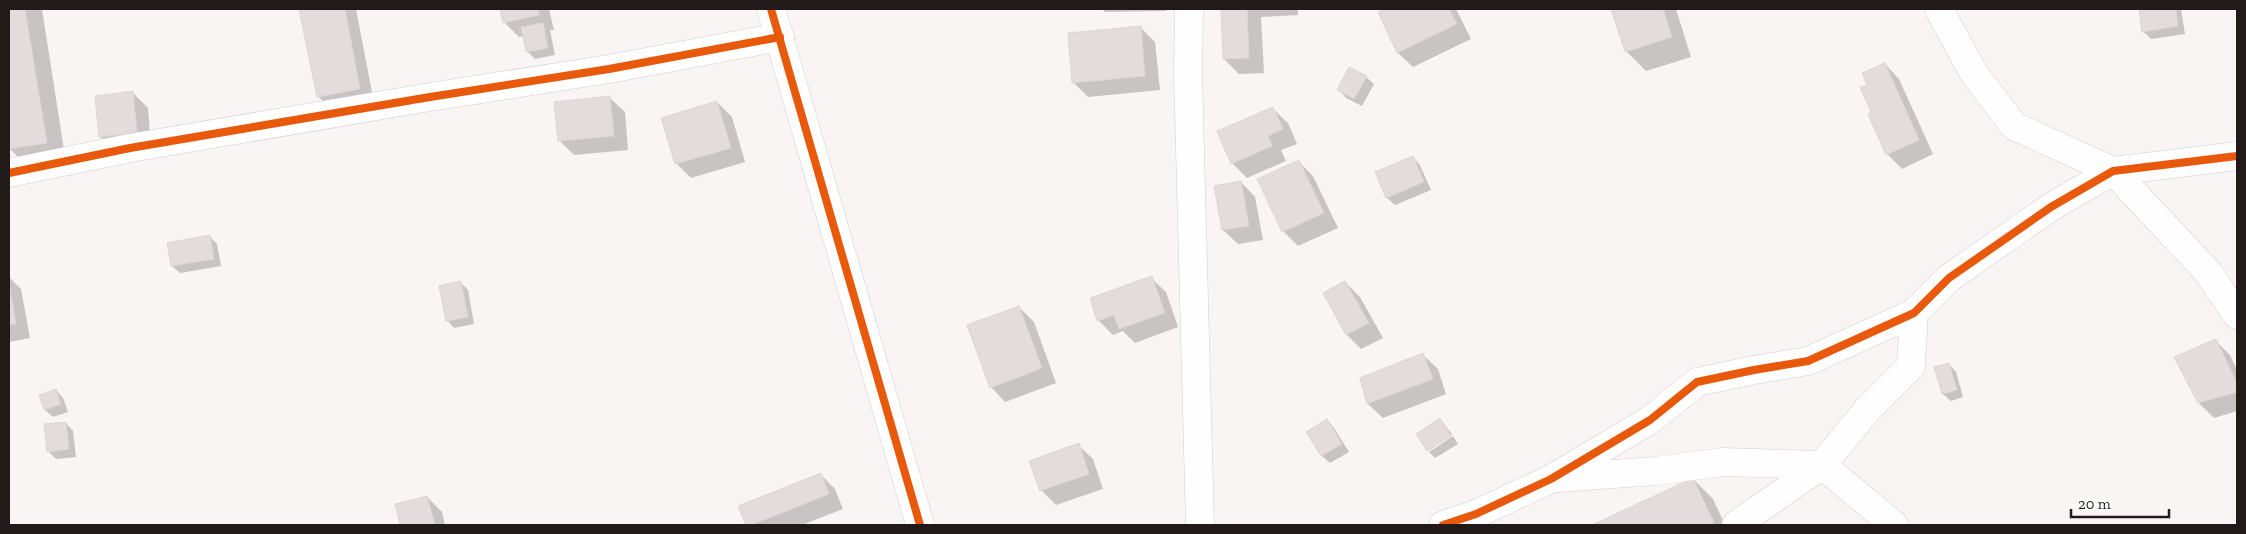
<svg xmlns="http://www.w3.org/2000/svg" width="2246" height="534" viewBox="0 0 2246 534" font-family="'Zilla Slab',serif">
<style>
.shadow{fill:#0003}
.building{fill:#e4dcdc;stroke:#ddd6d6}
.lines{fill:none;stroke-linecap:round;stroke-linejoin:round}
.minor-casing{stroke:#d5cdcd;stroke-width:29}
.minor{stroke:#fefefe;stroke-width:28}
.cycleway-casing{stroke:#fff;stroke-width:11}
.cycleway{stroke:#e8590c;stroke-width:8}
</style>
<rect width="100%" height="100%" fill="#faf5f5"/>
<g class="shadow">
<polygon points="9,9 42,9 66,163 30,169 10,149"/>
<polygon points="301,9 356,9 374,103 332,111 318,96"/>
<polygon points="501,9 549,9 554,30 550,30 555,55 535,59 527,51 524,36 519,37 504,22"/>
<polygon points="1102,9 1166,9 1166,11 1105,12"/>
<polygon points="1222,9 1298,9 1298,15 1261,17 1264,73 1239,74 1224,59"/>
<polygon points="1388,9 1456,9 1471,39 1413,67 1398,53 1379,13"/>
<polygon points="1612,9 1676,9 1691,57 1646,71 1626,51"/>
<polygon points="2140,9 2181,9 2185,34 2151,39 2143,31"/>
<polygon points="1140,27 1155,42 1160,90 1088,97 1073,82"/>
<polygon points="1885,64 1899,79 1933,154 1902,169 1887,154 1873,112 1868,85"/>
<polygon points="1366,77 1374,84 1362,106 1346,98 1339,90"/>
<polygon points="133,93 148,108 151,147 115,151 100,136"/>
<polygon points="610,98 625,112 628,150 574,155 560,141"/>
<polygon points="717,102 732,117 745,162 691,178 676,163"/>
<polygon points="1273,109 1288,123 1297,144 1281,150 1286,161 1247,178 1232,163"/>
<polygon points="1413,157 1420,165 1431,190 1395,205 1387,198 1377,173"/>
<polygon points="1298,161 1313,176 1338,228 1298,246 1283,231"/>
<polygon points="1241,182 1255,197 1263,240 1238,244 1223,230"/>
<polygon points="209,236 217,244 221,266 180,273 172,266"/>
<polygon points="9,277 21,289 30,338 9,342"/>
<polygon points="1151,278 1166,292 1178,327 1135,343 1123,331 1113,335 1098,320"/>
<polygon points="1345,282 1360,297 1383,338 1361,349 1347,335"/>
<polygon points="461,283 468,290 474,324 454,328 447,320"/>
<polygon points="1019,307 1034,322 1056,383 1005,402 991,387"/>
<polygon points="2215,340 2230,355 2237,370 2237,411 2214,418 2199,403"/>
<polygon points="1423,355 1438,369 1446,394 1383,418 1368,404 1361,379"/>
<polygon points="1949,364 1956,372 1963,397 1951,401 1943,394"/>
<polygon points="56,390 63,398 68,412 53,417 45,410 41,395"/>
<polygon points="1327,420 1334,428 1349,452 1330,463 1322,456 1307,432"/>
<polygon points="1440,420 1452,434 1428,451 1417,434"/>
<polygon points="66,423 73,431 76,457 56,459 48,451"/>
<polygon points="1453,436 1458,444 1435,458 1429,452"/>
<polygon points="1078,445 1093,459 1103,489 1056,505 1041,490"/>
<polygon points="820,474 835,489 843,509 802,525 747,525 739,506"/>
<polygon points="1693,479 1713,499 1725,525 1595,525"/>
<polygon points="427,497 442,512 445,525 401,525 396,505"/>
</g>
<g class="building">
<polygon points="9,9 25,9 47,143 9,149"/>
<polygon points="299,9 345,9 360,89 317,97"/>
<polygon points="500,9 538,9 539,15 503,23"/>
<polygon points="1221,9 1247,9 1249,58 1223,59"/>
<polygon points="1385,9 1449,9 1457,24 1397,53 1378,12"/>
<polygon points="1611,9 1663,9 1672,37 1625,52"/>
<polygon points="2139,9 2176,9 2178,26 2142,32"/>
<polygon points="543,23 548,48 526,52 521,27"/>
<polygon points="1141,26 1145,76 1072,83 1068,33"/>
<polygon points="1885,63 1919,140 1886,155 1868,114 1871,112 1860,87 1867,85 1862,73"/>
<polygon points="1349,67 1367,76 1354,99 1337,90"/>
<polygon points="133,91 137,133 99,137 95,96"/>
<polygon points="610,96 614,136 558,141 554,102"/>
<polygon points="717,101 731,148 675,164 661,118"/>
<polygon points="1273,107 1283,129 1268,136 1272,146 1231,164 1217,131"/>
<polygon points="1413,156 1424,182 1386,198 1375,172"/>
<polygon points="1299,160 1324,213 1282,232 1257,179"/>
<polygon points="1241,181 1249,226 1222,230 1214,186"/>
<polygon points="210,235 214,259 171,266 167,243"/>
<polygon points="1152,276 1165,313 1119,329 1114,315 1097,321 1090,298"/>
<polygon points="461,281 468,317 446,321 439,286"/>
<polygon points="1345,281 1369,323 1346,335 1323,293"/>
<polygon points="9,283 16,324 9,325"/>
<polygon points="1019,306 1042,368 990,388 967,325"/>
<polygon points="2216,339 2237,383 2237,392 2198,403 2174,357"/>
<polygon points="1423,353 1433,379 1367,404 1360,378"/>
<polygon points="1949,363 1957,390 1942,394 1934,367"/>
<polygon points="56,389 61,404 44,410 39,395"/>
<polygon points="1440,418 1451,436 1427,451 1416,434"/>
<polygon points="1327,419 1342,444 1321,456 1306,432"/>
<polygon points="66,422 69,449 47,452 44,424"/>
<polygon points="1079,443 1089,474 1040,491 1029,461"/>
<polygon points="821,473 829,494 751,525 746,525 738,506"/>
<polygon points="1693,478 1714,523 1710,525 1592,525"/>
<polygon points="427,496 435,525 400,525 395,504"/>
</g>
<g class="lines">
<g class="minor-casing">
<g id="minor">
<polyline points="771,9 920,525"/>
<polyline points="1189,9 1188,74 1200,525"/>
<polyline points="1939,9 1973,72 2014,126 2113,171 2207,271 2237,315"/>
<polyline points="9,173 130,148 430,97 609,69 780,37"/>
<polyline points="1558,478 1655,471 1723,462 1822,465 1894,525"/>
<polyline points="1443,525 1476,514 1551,479 1650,420 1697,382 1754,370 1808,361 1914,313 1949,278 2051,207 2113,171 2237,156"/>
<polyline points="1736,525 1822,465 1868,409 1911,366 1914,313"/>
</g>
</g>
<use href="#minor" class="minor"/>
<g class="cycleway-casing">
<g id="cycleway">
<polyline points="771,9 920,525"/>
<polyline points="9,173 130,148 430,97 609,69 780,37"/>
<polyline points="1443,525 1476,514 1551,479 1650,420 1697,382 1754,370 1808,361 1914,313 1949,278 2051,207 2113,171 2237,156"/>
</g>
</g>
<use href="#cycleway" class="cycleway"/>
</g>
<rect width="2246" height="534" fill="none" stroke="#221919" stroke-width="20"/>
<path d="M2071 509v8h98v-8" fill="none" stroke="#221919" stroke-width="2.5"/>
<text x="2078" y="509" font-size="15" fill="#221919" stroke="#ffffff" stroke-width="4" paint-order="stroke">20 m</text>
</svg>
